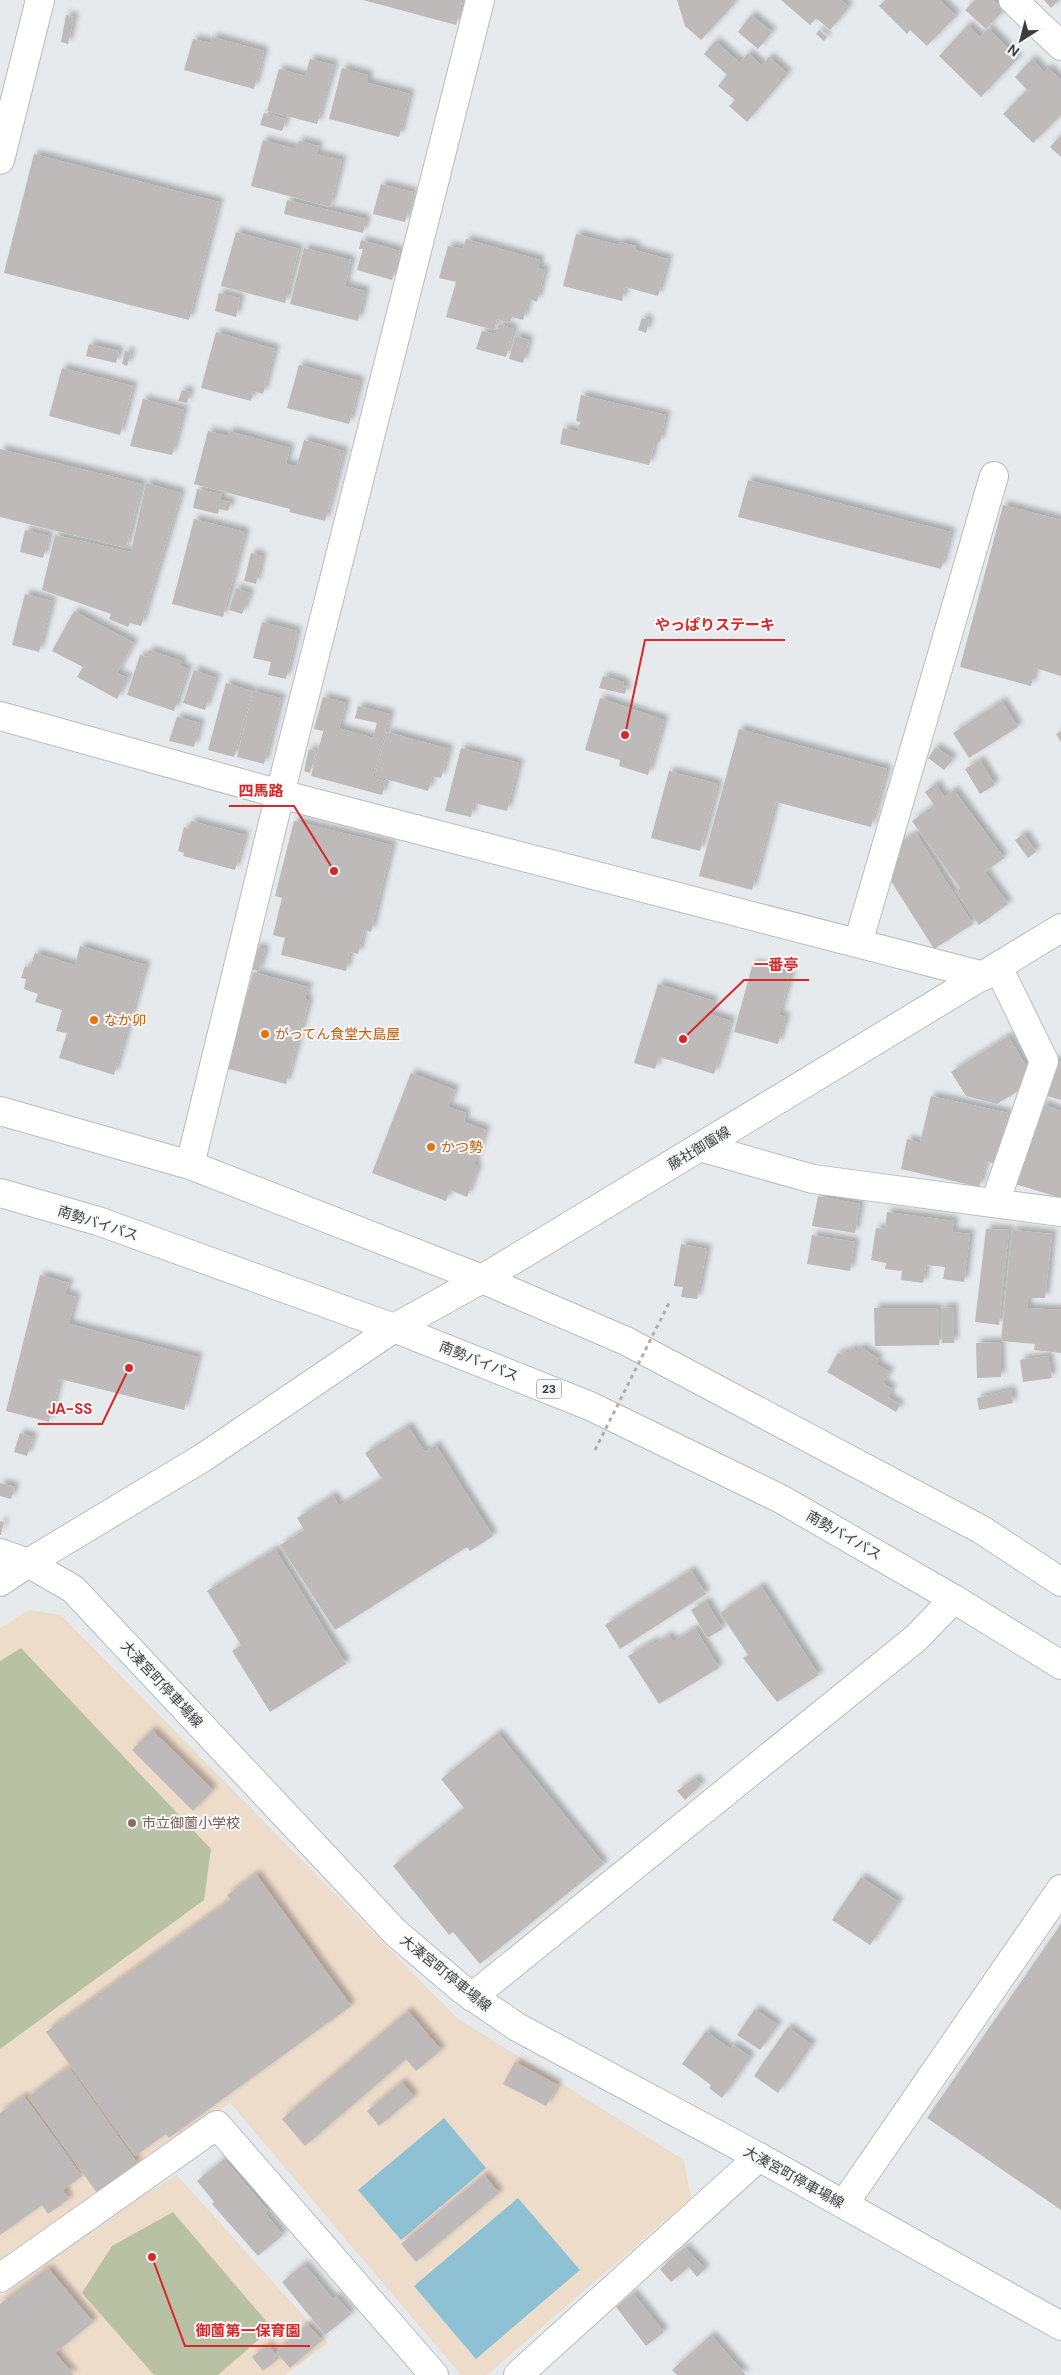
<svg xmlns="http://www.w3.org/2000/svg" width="1061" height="2375" viewBox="0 0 1061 2375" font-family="'DM Sans','Noto Sans JP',sans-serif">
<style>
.education{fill:#eedccb}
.green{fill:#b9c1a4}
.water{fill:#8fc1d4}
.building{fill:#bdbab9;filter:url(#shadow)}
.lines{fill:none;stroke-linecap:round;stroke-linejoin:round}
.minor-casing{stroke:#b9bbbe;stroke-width:30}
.major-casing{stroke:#b9bbbe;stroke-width:30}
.highway-casing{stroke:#b9bbbe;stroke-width:30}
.minor{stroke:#fff;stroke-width:28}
.major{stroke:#fff;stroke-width:28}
.highway{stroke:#fff;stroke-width:28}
.path-bridge{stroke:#adafb1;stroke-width:3;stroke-dasharray:4 4;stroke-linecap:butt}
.food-dot{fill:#e8710a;stroke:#f5f7fa;stroke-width:2}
.education-dot{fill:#8d6e63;stroke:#f5f7fa;stroke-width:2}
.labels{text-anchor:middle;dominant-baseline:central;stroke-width:4;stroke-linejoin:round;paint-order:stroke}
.shield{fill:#f5f7fa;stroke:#737476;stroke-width:1}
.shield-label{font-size:12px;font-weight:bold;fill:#3b3c3d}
.food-label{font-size:14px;fill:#c56008;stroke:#f5f7fa;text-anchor:start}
.street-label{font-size:14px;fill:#3b3c3d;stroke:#f5f7fa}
.education-label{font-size:14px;fill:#785e54;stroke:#f5f7fa;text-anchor:start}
.leader{fill:none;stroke:#d62828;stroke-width:2}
.callout-dot{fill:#d62828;stroke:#f5f7fa;stroke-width:2}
.callout-label{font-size:15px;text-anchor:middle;font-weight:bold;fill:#d62828;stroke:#f5f7fa;stroke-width:4;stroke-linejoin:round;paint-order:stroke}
</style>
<defs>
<filter id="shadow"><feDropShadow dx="4.5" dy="-4.5" stdDeviation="2.5" flood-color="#0004"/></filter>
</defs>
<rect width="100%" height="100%" fill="#e7eaec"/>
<g class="education">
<polygon points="29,1610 61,1615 457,2018 684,2160 691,2198 487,2375 461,2375 230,2103 0,2266 0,1628"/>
<polygon points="177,2175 328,2343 285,2375 0,2375 0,2297 106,2217"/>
</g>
<g class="green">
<polygon points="21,1648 211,1849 204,1900 0,2049 0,1661"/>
<polygon points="173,2212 272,2328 218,2375 154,2375 82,2293 112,2246"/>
</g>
<g class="water">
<polygon points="444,2118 486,2168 401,2240 358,2190"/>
<polygon points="518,2198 580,2270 476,2359 414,2286"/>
</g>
<g class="building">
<polygon points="363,0 462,0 456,25"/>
<polygon points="677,0 731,0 735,3 701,40 685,26"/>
<polygon points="781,0 841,0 849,7 830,30 816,18 810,25"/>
<polygon points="885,0 940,0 956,16 927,46 910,30 907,34 879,6"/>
<polygon points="975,0 993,0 1004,10 986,29 965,10"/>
<polygon points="1044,0 1059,0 1051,8"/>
<polygon points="66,15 74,17 68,44 61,42"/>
<polygon points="751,15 772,32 758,49 738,32"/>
<polygon points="968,25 980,37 988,28 1018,58 981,97 939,56"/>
<polygon points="819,30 827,37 824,41 816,34"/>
<polygon points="212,37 264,51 254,89 184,70 193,39 211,43"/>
<polygon points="715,41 740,63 748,53 762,66 769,57 788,74 747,122 729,106 735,100 718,86 727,75 704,54"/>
<polygon points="310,59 334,65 317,124 267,111 279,69 305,76"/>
<polygon points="1032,59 1044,72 1048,68 1061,80 1061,115 1033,143 1003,114 1027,90 1015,77"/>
<polygon points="342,68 368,75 368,83 410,94 399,137 329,119"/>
<polygon points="264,113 286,119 282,131 260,125"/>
<polygon points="1061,135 1061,157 1050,147"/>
<polygon points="263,140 296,149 299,141 319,146 316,154 342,160 330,207 251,186"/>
<polygon points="34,154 219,202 189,320 4,273"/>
<polygon points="381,184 413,192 405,222 373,214"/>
<polygon points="287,200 366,219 363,233 284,214"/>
<polygon points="236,232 299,249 285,303 221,286"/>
<polygon points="576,234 619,245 620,242 636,246 635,250 668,259 658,296 625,287 622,301 563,286"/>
<polygon points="466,239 540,260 538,268 545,270 537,302 529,299 523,320 512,317 510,323 497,319 494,330 446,317 456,282 439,278 448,246 463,249"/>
<polygon points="361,240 400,251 392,280 357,270 363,249 359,249"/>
<polygon points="304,248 351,260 345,286 365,291 358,321 290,304"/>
<polygon points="219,293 240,298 236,317 215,311"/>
<polygon points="642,318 649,320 646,333 638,330"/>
<polygon points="499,324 514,329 506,357 476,349 482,331 496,334"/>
<polygon points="216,332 275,349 263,394 253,391 251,401 201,388"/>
<polygon points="515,336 529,340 523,363 509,359"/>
<polygon points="89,344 119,351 116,363 86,356"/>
<polygon points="125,351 131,353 127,366 122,364"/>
<polygon points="299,365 360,381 349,424 287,408"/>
<polygon points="62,368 133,386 120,435 49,416"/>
<polygon points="182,390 190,392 187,403 178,401"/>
<polygon points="581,395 666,415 660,442 655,442 649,465 560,444 563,428 578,432 580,422 576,421"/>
<polygon points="143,399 184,410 172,455 130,446"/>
<polygon points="208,431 228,436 229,431 290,448 286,464 297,466 304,440 344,451 325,521 289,512 290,509 194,484"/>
<polygon points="0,449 142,484 126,548 0,517"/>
<polygon points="748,480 951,532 941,569 738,517"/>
<polygon points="146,483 181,493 141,626 130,623 128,627 109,619 111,614 42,590 55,535 131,552"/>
<polygon points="197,489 222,494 220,500 231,502 228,511 219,509 218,514 193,508"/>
<polygon points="1003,505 1061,520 1061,676 1035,668 1031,686 960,667"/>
<polygon points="194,519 245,532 223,617 172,604"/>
<polygon points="25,530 49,536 43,558 20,552"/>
<polygon points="251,553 262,556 256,584 244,581"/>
<polygon points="236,588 250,593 242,614 229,610"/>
<polygon points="25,594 52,601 39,652 12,645"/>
<polygon points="74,611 134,643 117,673 128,678 117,699 77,677 83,667 52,651"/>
<polygon points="262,622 297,631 286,679 268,675 271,662 253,658"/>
<polygon points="149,650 182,661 180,666 188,669 174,711 127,695 140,655 147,657"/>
<polygon points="194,670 216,678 205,710 183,703"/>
<polygon points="603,676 624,682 623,686 627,687 625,694 599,688"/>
<polygon points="226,683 252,691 234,757 208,750"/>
<polygon points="253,691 281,698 264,764 237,757"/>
<polygon points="323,697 346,703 339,728 373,738 377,723 355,718 358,706 390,714 373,777 386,781 382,795 311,776 325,725 323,731 314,729"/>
<polygon points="600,698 664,720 648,775 619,766 620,760 585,750"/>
<polygon points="1002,701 1018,727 969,758 953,733"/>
<polygon points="177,717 200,723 194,747 169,741"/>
<polygon points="739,729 887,769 871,827 776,802 752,890 699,876"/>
<polygon points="1061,731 1061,742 1056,734"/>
<polygon points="387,732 449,749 441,778 432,776 428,791 375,776"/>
<polygon points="936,747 953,759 944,770 928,758"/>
<polygon points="461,748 519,763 507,811 474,803 471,817 445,811"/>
<polygon points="309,749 316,751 310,773 304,771"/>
<polygon points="980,760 995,785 980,794 965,769"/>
<polygon points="669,771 718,784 700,851 651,838"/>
<polygon points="936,784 944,797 954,790 1004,858 985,872 1008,904 979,925 955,891 960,888 912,821 934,805 925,792"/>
<polygon points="191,821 245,835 235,870 183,856 184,853 178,851 184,827 189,829"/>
<polygon points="294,821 392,845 371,932 364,930 358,954 350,952 346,971 281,955 285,938 273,935 282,898 275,896"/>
<polygon points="916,833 973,924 934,949 887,875 895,845"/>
<polygon points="1024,834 1036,852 1028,858 1015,840"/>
<polygon points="80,946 146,965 114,1075 59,1058 67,1033 56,1031 62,1010 35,1002 38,994 24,989 26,979 21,978 25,966 30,968 35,953 75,965"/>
<polygon points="255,947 265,949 259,971 249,969"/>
<polygon points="753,963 791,974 779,1015 786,1017 778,1044 734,1032"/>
<polygon points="253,972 308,987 305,999 309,1001 286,1084 221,1067 240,995 246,998"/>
<polygon points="658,984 714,1001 710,1014 731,1021 714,1074 659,1057 655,1069 634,1063"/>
<polygon points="1008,1036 1028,1069 1023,1088 997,1104 966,1096 951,1072"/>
<polygon points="1053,1060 1061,1062 1061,1100 1040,1094"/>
<polygon points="411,1073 455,1090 448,1107 466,1113 464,1122 486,1130 474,1164 478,1167 467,1197 450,1190 446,1201 372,1173"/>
<polygon points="931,1096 1008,1113 996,1164 986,1161 979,1187 901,1169 907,1139 920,1143"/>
<polygon points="1042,1104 1061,1111 1061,1198 1012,1183"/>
<polygon points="818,1196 860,1204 855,1233 812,1226"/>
<polygon points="887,1212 954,1221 952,1232 970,1234 964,1282 943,1279 945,1267 926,1265 923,1283 901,1280 902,1271 885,1269 886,1263 871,1260 876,1228 885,1229"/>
<polygon points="986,1229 1009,1230 999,1325 975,1322"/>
<polygon points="1012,1230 1052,1234 1045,1298 1028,1298 1027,1308 1061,1310 1061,1353 1034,1350 1035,1344 1001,1341"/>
<polygon points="812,1235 855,1242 850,1271 807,1264"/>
<polygon points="681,1244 707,1249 697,1299 681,1297 683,1287 674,1286"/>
<polygon points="40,1275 69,1283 65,1294 76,1297 69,1324 198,1357 184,1410 60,1379 49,1422 6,1411"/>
<polygon points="953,1307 954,1343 942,1343 941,1308"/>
<polygon points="874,1308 938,1308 939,1345 875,1346"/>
<polygon points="1000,1342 1001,1377 977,1378 976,1343"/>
<polygon points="860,1347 879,1359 876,1364 890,1372 883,1383 892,1389 888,1397 900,1405 896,1412 827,1372 838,1353 842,1355 844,1351 848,1353 852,1348 857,1352"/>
<polygon points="1048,1356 1052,1378 1023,1382 1020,1360"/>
<polygon points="1011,1390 1013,1403 979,1410 977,1398"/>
<polygon points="408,1426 425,1452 436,1445 493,1536 470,1551 467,1547 335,1630 280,1545 304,1530 297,1518 333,1495 339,1506 382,1479 365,1453"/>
<polygon points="20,1433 33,1437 27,1456 14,1452"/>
<polygon points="0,1483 15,1487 11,1499 0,1496"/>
<polygon points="0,1521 4,1522 1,1535 0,1535"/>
<polygon points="275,1549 346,1664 270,1712 232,1651 241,1645 207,1591"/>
<polygon points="691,1570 706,1594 620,1649 605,1625"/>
<polygon points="761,1586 819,1675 777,1702 743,1658 748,1655 720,1613"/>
<polygon points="706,1601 723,1629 707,1638 691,1610"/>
<polygon points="695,1628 719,1668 659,1704 628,1656 653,1641 655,1644 669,1635 673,1642"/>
<polygon points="152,1730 213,1790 193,1811 132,1750"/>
<polygon points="498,1733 604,1864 480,1964 453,1932 449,1935 393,1866 464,1808 441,1779"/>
<polygon points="695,1778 701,1785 685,1800 677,1791"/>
<polygon points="256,1874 351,2006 169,2138 166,2134 135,2156 46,2032 230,1900 227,1895"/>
<polygon points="861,1877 899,1902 870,1945 832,1920"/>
<polygon points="1061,1924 1061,2210 927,2118"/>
<polygon points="755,2009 778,2025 760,2050 737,2035"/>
<polygon points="408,2011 441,2050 416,2071 406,2059 305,2146 282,2119"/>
<polygon points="788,2027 812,2045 778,2093 754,2076"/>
<polygon points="706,2031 730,2049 733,2045 751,2057 722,2098 709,2088 711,2085 682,2064"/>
<polygon points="515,2062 558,2085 546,2106 503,2084"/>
<polygon points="69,2067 138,2164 97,2193 28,2097"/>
<polygon points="402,2082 414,2097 379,2126 367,2111"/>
<polygon points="24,2096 82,2176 63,2190 69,2199 48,2214 42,2205 0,2235 0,2113"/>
<polygon points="224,2159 268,2211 265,2213 283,2235 258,2256 212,2204 214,2202 197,2181"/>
<polygon points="484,2175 499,2193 416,2262 401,2244"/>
<polygon points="685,2247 705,2269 697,2277 689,2267 671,2282 660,2269"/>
<polygon points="304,2264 333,2299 336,2296 351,2314 325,2335 282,2282"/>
<polygon points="48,2268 93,2322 55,2353 74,2375 0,2375 0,2304"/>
<polygon points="633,2293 664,2332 646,2346 616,2307"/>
<polygon points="307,2324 322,2340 290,2368 276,2352"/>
<polygon points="711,2335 746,2375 677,2375 672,2370"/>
<polygon points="268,2345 279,2358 263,2371 252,2357"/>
</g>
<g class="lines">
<g class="minor-casing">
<g id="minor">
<polyline points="1013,0 1061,46"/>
<polyline points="0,160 40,0"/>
<polyline points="0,716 280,794 984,976"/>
<polyline points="858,943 994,476"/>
<polyline points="700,1147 813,1179 1061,1212"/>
<polyline points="190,1165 280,794 480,0"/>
<polyline points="995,1203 1044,1061 998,967"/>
<polyline points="0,1553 28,1563 204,1457 394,1328 482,1279 1061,928"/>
<polyline points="472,1997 915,1639 954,1599"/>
<polyline points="844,2204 1061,1889"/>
<polyline points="0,2278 217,2125 434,2375"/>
<polyline points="518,2375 759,2157"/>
</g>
</g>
<g class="major-casing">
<polyline id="major" points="0,1582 28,1563 73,1589 396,1933 463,1990 517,2027 759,2157 1061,2326"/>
</g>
<g class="highway-casing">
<g id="highway">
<polyline points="0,1111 190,1165 482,1279 626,1341 982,1530 1061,1582"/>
<polyline points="0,1193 98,1221 394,1328 590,1406 781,1499 954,1599 1061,1665"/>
</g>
</g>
<use href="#minor" class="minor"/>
<use href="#major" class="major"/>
<use href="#highway" class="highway"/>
<polyline class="path-bridge" points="595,1450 669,1303"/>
</g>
<g class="food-dot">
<circle cx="94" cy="1020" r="5"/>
<circle cx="265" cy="1034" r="5"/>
<circle cx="431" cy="1147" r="5"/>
</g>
<circle class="education-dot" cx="132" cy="1823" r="5"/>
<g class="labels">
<rect class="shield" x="536.5" y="1379.5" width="25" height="19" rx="4"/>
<g class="shield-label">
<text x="549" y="1389">23</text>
</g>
<g class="food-label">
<text x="104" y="1020">なか卯</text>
<text x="275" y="1034">がってん食堂大島屋</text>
<text x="441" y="1147">かつ勢</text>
</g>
<g class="street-label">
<text transform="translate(699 1148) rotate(-31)">藤社御薗線</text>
<text transform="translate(98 1223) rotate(18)">南勢バイパス</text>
<text transform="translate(479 1361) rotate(22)">南勢バイパス</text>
<text transform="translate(844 1535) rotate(30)">南勢バイパス</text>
<text transform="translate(162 1684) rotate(47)">大湊宮町停車場線</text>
<text transform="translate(446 1973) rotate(39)">大湊宮町停車場線</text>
<text transform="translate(794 2177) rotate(29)">大湊宮町停車場線</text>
</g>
<g class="education-label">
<text x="142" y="1823">市立御薗小学校</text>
</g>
</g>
<path class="leader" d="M625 735L645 640H785M334 871L294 806H229M683 1039L744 980H809M129 1368L102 1424H38M152 2257L185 2346H310"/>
<g class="callout-dot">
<circle cx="625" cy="735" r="5"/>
<circle cx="334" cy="871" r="5"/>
<circle cx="683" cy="1039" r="5"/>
<circle cx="129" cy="1368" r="5"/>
<circle cx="152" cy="2257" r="5"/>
</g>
<g class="callout-label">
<text x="715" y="630">やっぱりステーキ</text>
<text x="261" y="796">四馬路</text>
<text x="776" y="970">一番亭</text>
<text x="70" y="1414">JA-SS</text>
<text x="248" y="2336">御薗第一保育園</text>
</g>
<g transform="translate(1021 40) rotate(216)" stroke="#f5f7fa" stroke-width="4" paint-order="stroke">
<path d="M0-4L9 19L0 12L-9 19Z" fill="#3b3c3d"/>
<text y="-8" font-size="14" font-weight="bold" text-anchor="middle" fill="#3b3c3d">N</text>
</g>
</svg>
